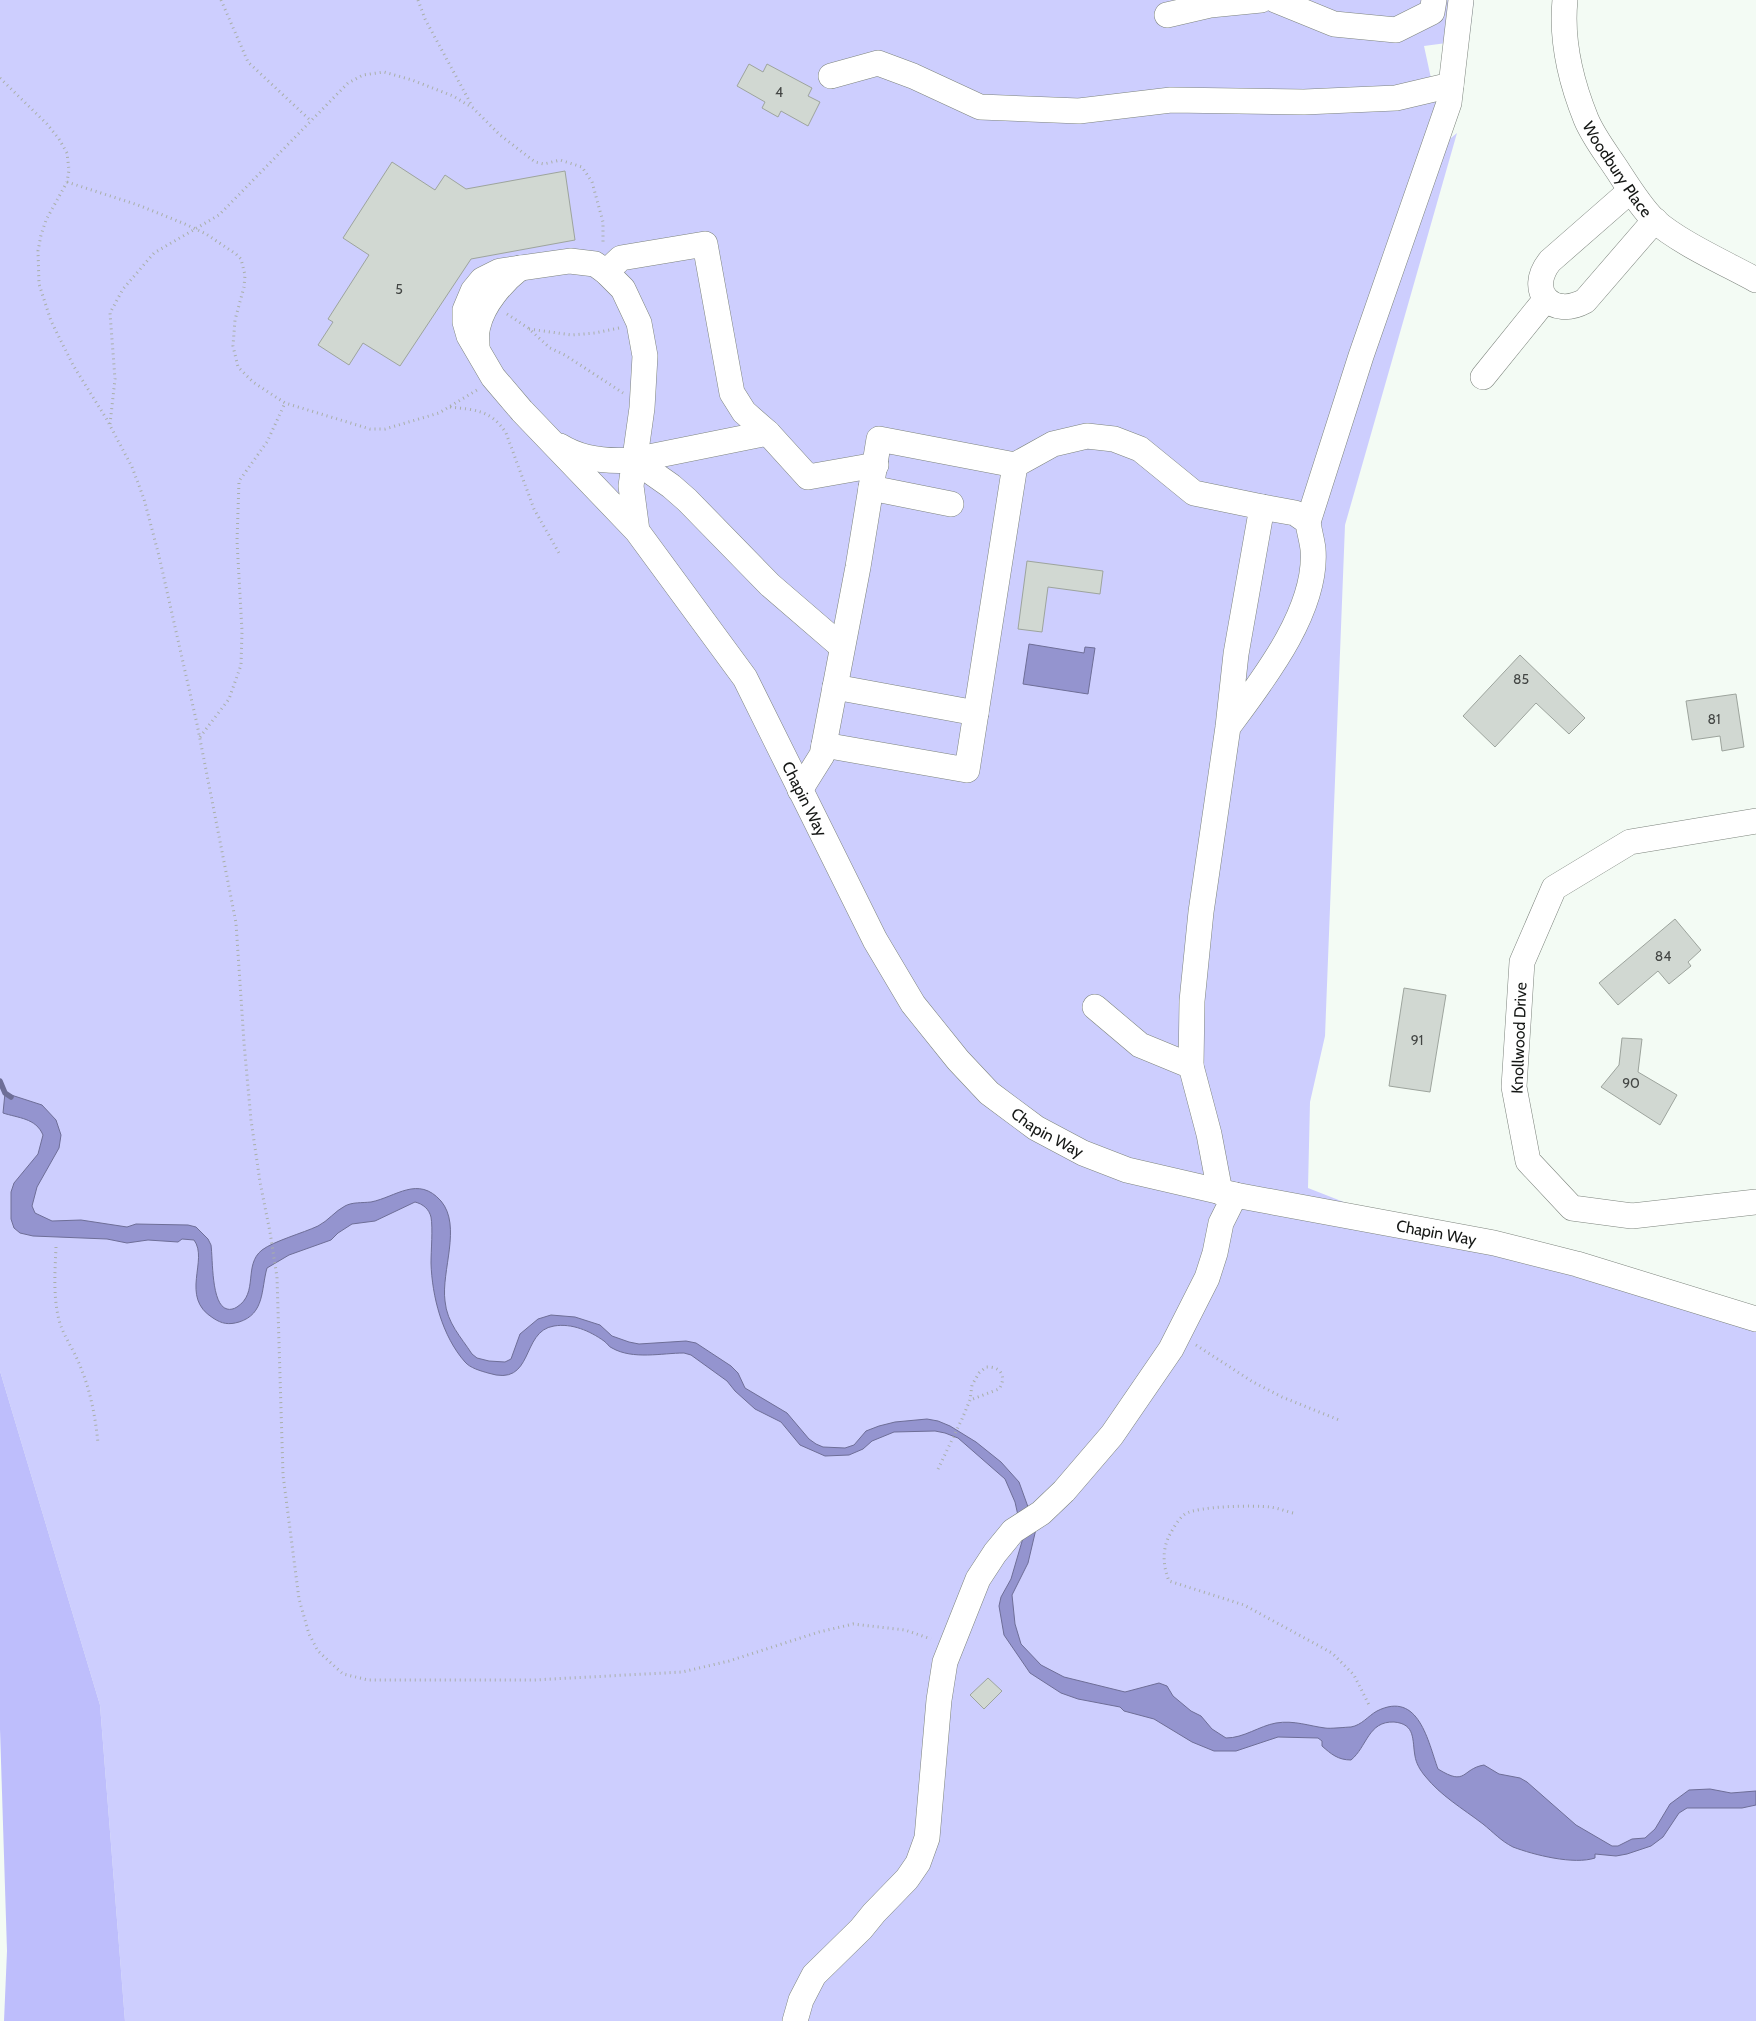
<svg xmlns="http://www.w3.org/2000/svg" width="1756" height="2021" viewBox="0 0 1756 2021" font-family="Cabin,sans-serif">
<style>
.green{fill:#cdcefe}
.forest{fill:#bebefc}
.water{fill:#9494cf;stroke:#6e6e97}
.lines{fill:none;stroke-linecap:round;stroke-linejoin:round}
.stream{stroke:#6e6e97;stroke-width:5.5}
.building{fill:#d1d8d2;stroke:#9da49d}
.minor-casing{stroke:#7d847d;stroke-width:26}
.path{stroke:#a9afa9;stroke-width:3;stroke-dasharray:1 4;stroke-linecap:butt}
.minor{stroke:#fff;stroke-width:25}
.labels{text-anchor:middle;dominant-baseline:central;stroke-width:4.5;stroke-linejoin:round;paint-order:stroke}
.number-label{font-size:14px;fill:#434644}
.street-label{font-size:16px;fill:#141614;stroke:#fff}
</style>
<rect width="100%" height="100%" fill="#f3fbf4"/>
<polygon class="green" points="0,0 1474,0 1469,40 1424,46 1445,143 1457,133 1345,525 1325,1036 1310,1102 1308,1188 1456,1246 1528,1262 1756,1329 1756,2021 125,2021 100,1705 0,1371"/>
<polygon class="forest" points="0,1371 100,1705 125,2021 4,2021 7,1951 0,1729"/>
<g class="water">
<polygon points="1029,644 1084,653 1085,647 1095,648 1088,694 1023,684"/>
<path d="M 5,1093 L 42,1105 L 56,1120 L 61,1135 L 59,1148 L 37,1187 L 32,1206 L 35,1213 L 52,1221 L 81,1220 L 127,1227 L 136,1224 L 188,1225 L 196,1227 L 208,1239 L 211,1245 C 213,1259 211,1305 227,1309 C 230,1310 234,1309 237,1307 C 259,1293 243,1265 262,1250 C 274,1241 303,1233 318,1226 C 328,1221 335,1211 345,1206 C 352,1202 362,1203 371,1202 C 396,1197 418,1175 441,1201 C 462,1226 441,1271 445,1301 C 447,1323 461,1337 472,1354 L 477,1358 L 489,1361 L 505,1362 L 511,1359 L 520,1334 L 538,1319 L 551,1315 L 575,1317 L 600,1325 L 612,1336 L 629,1342 L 639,1344 L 686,1341 L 696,1343 L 731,1366 L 738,1373 L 745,1388 L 787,1413 L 809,1439 L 816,1444 L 823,1447 L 845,1448 L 854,1445 L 866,1431 L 879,1426 L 895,1422 L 927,1419 L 938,1421 L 950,1426 L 976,1442 L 1001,1462 L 1019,1482 L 1036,1529 L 1028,1563 L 1012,1595 L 1015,1624 L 1021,1644 L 1041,1665 L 1064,1677 L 1125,1692 L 1159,1683 L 1167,1686 L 1173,1696 L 1191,1711 L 1201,1716 L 1212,1729 L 1226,1738 C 1244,1738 1259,1726 1276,1723 C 1294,1720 1309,1726 1325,1728 C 1329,1729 1347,1727 1351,1727 C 1362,1725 1368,1716 1377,1711 C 1419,1690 1428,1742 1438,1769 C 1467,1787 1461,1769 1484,1765 L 1499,1774 L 1520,1778 L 1527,1782 L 1576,1825 L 1612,1846 L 1618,1846 L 1632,1839 L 1645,1838 L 1655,1829 L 1670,1804 L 1689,1790 L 1710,1789 L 1731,1793 L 1756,1791 L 1756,1805 L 1742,1808 L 1687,1808 L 1679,1813 L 1663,1837 L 1651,1846 L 1627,1854 L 1616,1856 L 1595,1854 L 1595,1858 C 1574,1865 1534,1855 1513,1847 C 1501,1841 1493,1832 1483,1824 C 1462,1808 1441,1796 1425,1776 C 1420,1770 1416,1763 1415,1756 C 1412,1740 1416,1724 1394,1722 C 1368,1721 1367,1747 1351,1760 C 1338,1760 1331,1754 1322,1746 L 1322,1741 L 1318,1738 L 1278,1737 L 1236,1751 L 1214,1751 L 1192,1742 L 1154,1719 L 1124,1711 L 1120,1707 L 1078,1699 L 1061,1693 L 1030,1673 L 1004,1635 L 999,1606 L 1001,1597 L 1011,1579 L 1023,1538 L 1015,1502 L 1005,1479 L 958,1438 L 945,1433 L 935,1431 L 894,1432 L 872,1441 L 863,1449 L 849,1455 L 825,1456 L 800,1445 L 781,1422 L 755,1409 L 735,1391 L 727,1381 L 691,1355 L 684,1353 C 662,1353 633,1360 612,1348 C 609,1347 607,1343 604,1341 C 590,1331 572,1323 554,1326 C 520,1331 535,1388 488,1373 C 481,1371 470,1368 465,1362 C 442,1336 432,1296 431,1263 C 431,1251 433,1228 431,1217 C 429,1209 423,1204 415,1202 L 375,1221 L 352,1224 L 338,1233 L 331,1240 L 289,1255 L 267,1268 C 261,1289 265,1314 239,1322 C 229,1325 222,1324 213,1318 C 179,1297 209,1260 194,1240 L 182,1239 L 178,1242 L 148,1240 L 127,1243 L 107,1239 L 33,1236 L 20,1233 L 14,1228 L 11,1219 L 11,1192 L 14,1183 L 38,1154 L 43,1135 C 36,1118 18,1118 3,1113 Z"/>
</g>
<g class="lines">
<polyline class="stream" points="0,1081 5,1093 11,1097"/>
</g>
<g class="building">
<polygon points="749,64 763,72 767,64 812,88 808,96 820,102 808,126 781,111 778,117 762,108 765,102 737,86"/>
<polygon points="392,162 435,190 445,175 466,189 565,171 575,240 471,259 400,366 363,343 349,365 318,345 333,322 328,319 369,255 343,238"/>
<polygon points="1027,561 1103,571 1100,594 1048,587 1042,632 1018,629"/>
<polygon points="1520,655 1585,718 1569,734 1536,703 1495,747 1463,716"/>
<polygon points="1736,694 1744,747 1722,751 1720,736 1692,740 1686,701"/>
<polygon points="1675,919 1701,950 1688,962 1691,966 1669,984 1658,971 1618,1005 1599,983"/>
<polygon points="1404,988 1446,995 1430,1092 1389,1086"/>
<polygon points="1622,1038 1642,1039 1638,1072 1677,1095 1660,1125 1601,1087 1619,1065"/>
<polygon points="988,1678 1002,1691 984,1709 970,1695"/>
</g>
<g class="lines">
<g class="minor-casing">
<g id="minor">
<polyline points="1275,0 1334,24 1396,30 1432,12 1434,0"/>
<path id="s1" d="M 1565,0 C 1561,40 1571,82 1586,119 C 1594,138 1607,154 1618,171 C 1629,188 1640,206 1654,220 C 1678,242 1727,264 1756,280"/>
<polyline points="1167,15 1210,5 1261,0"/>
<polyline points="831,76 878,63 913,76 980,107 1079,111 1171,100 1304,102 1396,98 1451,85"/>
<path d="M 1630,191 L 1550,261 C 1526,291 1552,319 1585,301 L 1655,220"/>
<polyline points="606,272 621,258 705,244 732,393 744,412 768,433 808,477 876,465"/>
<path d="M 477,346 C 477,340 476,332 478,326 C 483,304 502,282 520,268"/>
<polyline points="1483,377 1546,299"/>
<path d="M 560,446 C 582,460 608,462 634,460 L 768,433"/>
<polyline points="634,460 671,486 687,500 770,585 842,647"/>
<polyline points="871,488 951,504"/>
<polyline points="1308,522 1361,356 1449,103 1461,0"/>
<path id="s2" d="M 637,531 L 631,486 L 642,408 L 645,356 L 639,323 L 623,289 L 606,272 L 595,264 L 570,261 L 500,271 L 482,280 L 473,291 L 465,310 L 465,322 L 469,336 L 493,377 L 522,411 L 637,531 L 745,678 L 875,940 L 913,1004 L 958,1060 L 989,1093 L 1036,1128 L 1083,1153 L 1127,1170 L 1235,1195 L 1494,1243 L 1577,1264 L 1756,1319"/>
<polyline points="835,687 976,713"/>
<polyline points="824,745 967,770 1015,465"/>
<polyline points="800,790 822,755 858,567 879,439 1015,465 1053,444 1087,436 1114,439 1140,449 1194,493 1262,507"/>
<polyline points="1756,821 1630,842 1554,888 1522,962 1514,1087 1528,1161 1572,1208 1632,1216 1756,1202"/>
<polyline points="1095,1007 1140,1045 1191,1066"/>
<path d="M 1220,1192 L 1209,1134 L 1191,1066 L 1192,1001 L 1201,912 L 1228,727 L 1236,654 L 1262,507 L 1295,513 L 1308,522 C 1309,531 1312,540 1313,549 C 1318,610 1263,680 1228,727"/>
<polyline points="795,2021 801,2000 814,1975 861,1929 874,1913 907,1879 918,1863 927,1838 939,1700 945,1662 978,1579 995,1553 1013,1531 1041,1513 1064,1491 1112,1435 1171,1349 1207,1278 1215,1253 1221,1223 1235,1195"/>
</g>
</g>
<g class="path">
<polyline points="221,0 248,62 311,121"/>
<polyline points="418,0 425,19 472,106"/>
<polyline points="0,78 47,124 59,139 67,153 69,170 67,182 46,220 41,235 38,251 39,284 51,321 73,365 106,418 132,467 144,499 159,556 197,724 236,923 244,1043 251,1120 260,1182 270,1232 277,1277 283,1475 299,1599 309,1634 318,1651 343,1674 368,1680 534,1680 682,1672 729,1661 819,1632 853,1624 905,1630 931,1639"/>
<polyline points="67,182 138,205 185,224 206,234 236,254 241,259 245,275 244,287 235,320 233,346 238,367 253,382 285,403 370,429 385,429 439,413 477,390"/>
<polyline points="507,314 528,328 550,348 565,355 623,393"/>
<polyline points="529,329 572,335 595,333 619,328"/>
<path d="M 450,407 C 476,410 491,410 506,433 L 534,509 L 559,553"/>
<polyline points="110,424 115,379 110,313 123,289 154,253 219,215 348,83 363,75 384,72 412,80 453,96 473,108 500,135 535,162 544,164 560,160 582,167 592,182 603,222 603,244"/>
<polyline points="200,737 229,699 241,665 242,631 237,541 239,481 267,442 285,403"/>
<path d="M 56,1247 C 55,1272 53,1296 59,1320 C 63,1335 72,1347 78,1361 C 90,1388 95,1414 98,1443"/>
<polyline points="1196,1345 1253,1382 1282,1397 1339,1420"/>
<path d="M 938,1469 L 962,1419 L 970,1400 L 972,1385 L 979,1373 L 986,1367 C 1001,1366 1007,1377 999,1389 L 970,1400"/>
<path d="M 1293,1513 C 1285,1511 1278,1508 1270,1507 C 1254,1505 1198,1506 1185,1514 C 1178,1519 1173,1529 1169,1536 C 1162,1551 1163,1566 1169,1581 L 1244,1605 L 1332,1653 L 1354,1675 L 1369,1705"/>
</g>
<use href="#minor" class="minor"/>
</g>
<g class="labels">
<g class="number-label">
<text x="779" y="92">4</text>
<text x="399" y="289">5</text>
<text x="1521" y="679">85</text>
<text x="1714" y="719">81</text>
<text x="1663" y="956">84</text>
<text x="1417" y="1040">91</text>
<text x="1631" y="1083">90</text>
</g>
<g class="street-label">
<text stroke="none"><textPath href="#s1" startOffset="181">Woodbury Place</textPath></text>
<text stroke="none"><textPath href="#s2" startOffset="1038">Chapin Way</textPath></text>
<text transform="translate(1519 1038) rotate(-88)">Knollwood Drive</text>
<text stroke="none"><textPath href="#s2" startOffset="1458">Chapin Way</textPath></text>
<text stroke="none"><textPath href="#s2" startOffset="1862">Chapin Way</textPath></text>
</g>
</g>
</svg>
